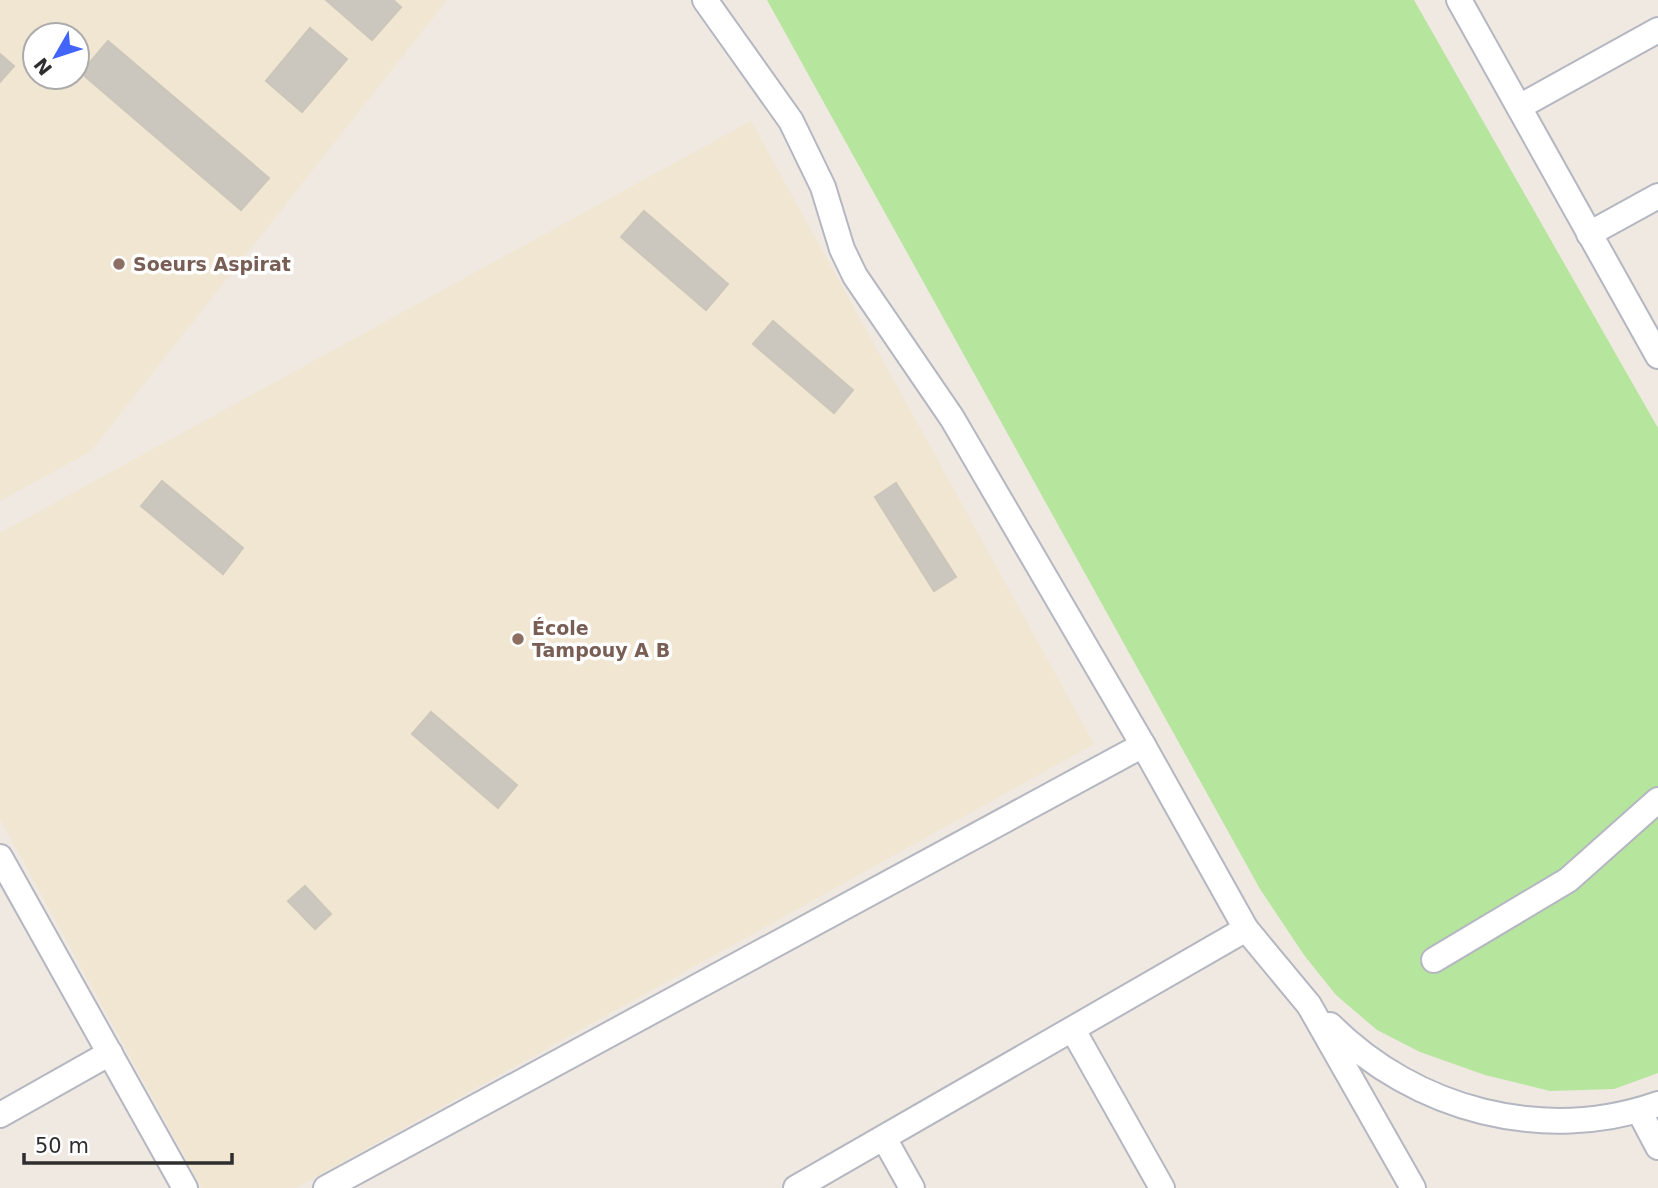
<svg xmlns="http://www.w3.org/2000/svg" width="1658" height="1188" viewBox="0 0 1658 1188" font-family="'DejaVu Sans',sans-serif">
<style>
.education{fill:#f0e6d1;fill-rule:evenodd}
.green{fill:#b6e59e}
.building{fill:#cbc7bf;stroke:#cbc5ba;stroke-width:2}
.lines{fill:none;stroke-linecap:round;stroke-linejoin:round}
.street-casing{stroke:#b4b7c1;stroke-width:28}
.street{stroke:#fff;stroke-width:24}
.education-dot{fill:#8d6e63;stroke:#fff;stroke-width:2.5}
.labels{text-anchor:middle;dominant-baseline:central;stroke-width:7;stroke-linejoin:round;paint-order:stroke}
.education-label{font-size:19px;font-weight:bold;fill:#785e54;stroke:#fff;text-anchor:start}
</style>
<rect width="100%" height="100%" fill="#efe9e1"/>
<g class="education">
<path d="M 0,0 L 447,0 L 91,451 L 0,501 ZM 35,35 L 77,35 L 77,77 L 35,77 Z"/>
<polygon points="751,121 1094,744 296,1188 202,1188 0,819 0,533"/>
</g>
<polygon class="green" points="767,0 1414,0 1658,428 1658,1073 1614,1089 1550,1091 1485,1075 1420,1052 1377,1030 1336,995 1304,955 1260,889"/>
<g class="building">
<polygon points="326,0 393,0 401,7 372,40"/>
<polygon points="310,28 347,59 302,112 266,81"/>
<polygon points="108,41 269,178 241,210 81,73"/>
<polygon points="0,54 14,66 0,82"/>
<polygon points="644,211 728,284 706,310 621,237"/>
<polygon points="773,321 853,390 834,413 753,344"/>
<polygon points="162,481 243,548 223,574 141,506"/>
<polygon points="896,483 956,577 934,591 875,497"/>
<polygon points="431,712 517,785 498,808 412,734"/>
<polygon points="305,886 331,914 315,929 288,901"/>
</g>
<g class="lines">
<g class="street-casing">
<g id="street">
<polyline points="705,0 791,121 823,187 842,249 855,276 952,418 1143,745 1246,929 1309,1005 1413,1188"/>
<polyline points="1459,0 1658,356"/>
<polyline points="1519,107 1658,30"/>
<polyline points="1589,234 1658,196"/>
<polyline points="0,857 185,1188"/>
<polyline points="1434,960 1568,880 1658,800"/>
<path d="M 1330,1025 C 1415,1110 1543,1144 1658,1104"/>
<polyline points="1073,1030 1162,1188"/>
<polyline points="1639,1111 1658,1147"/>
<polyline points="0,1115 110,1053"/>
<polyline points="884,1138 912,1188"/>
<polyline points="326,1188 1143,745"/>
<polyline points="796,1188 1246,929"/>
</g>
</g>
<use href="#street" class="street"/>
</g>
<g class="education-dot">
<circle cx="119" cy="264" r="7"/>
<circle cx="518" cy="639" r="7"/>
</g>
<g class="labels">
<g class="education-label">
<text x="133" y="264">Soeurs Aspirat</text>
<text x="532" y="628">École<tspan x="532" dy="22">Tampouy A B</tspan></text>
</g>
</g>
<g transform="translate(56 56) rotate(231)"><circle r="33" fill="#ffffff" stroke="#ababab" stroke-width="2"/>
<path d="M0-5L12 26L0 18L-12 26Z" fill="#4264fb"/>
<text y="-10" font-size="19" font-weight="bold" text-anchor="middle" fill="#2e2e2e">N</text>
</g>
<path d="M24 1153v10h208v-10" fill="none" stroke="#2e2e2e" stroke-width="3.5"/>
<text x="35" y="1153" font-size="21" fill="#2e2e2e" stroke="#ffffff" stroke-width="5" paint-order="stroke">50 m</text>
</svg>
